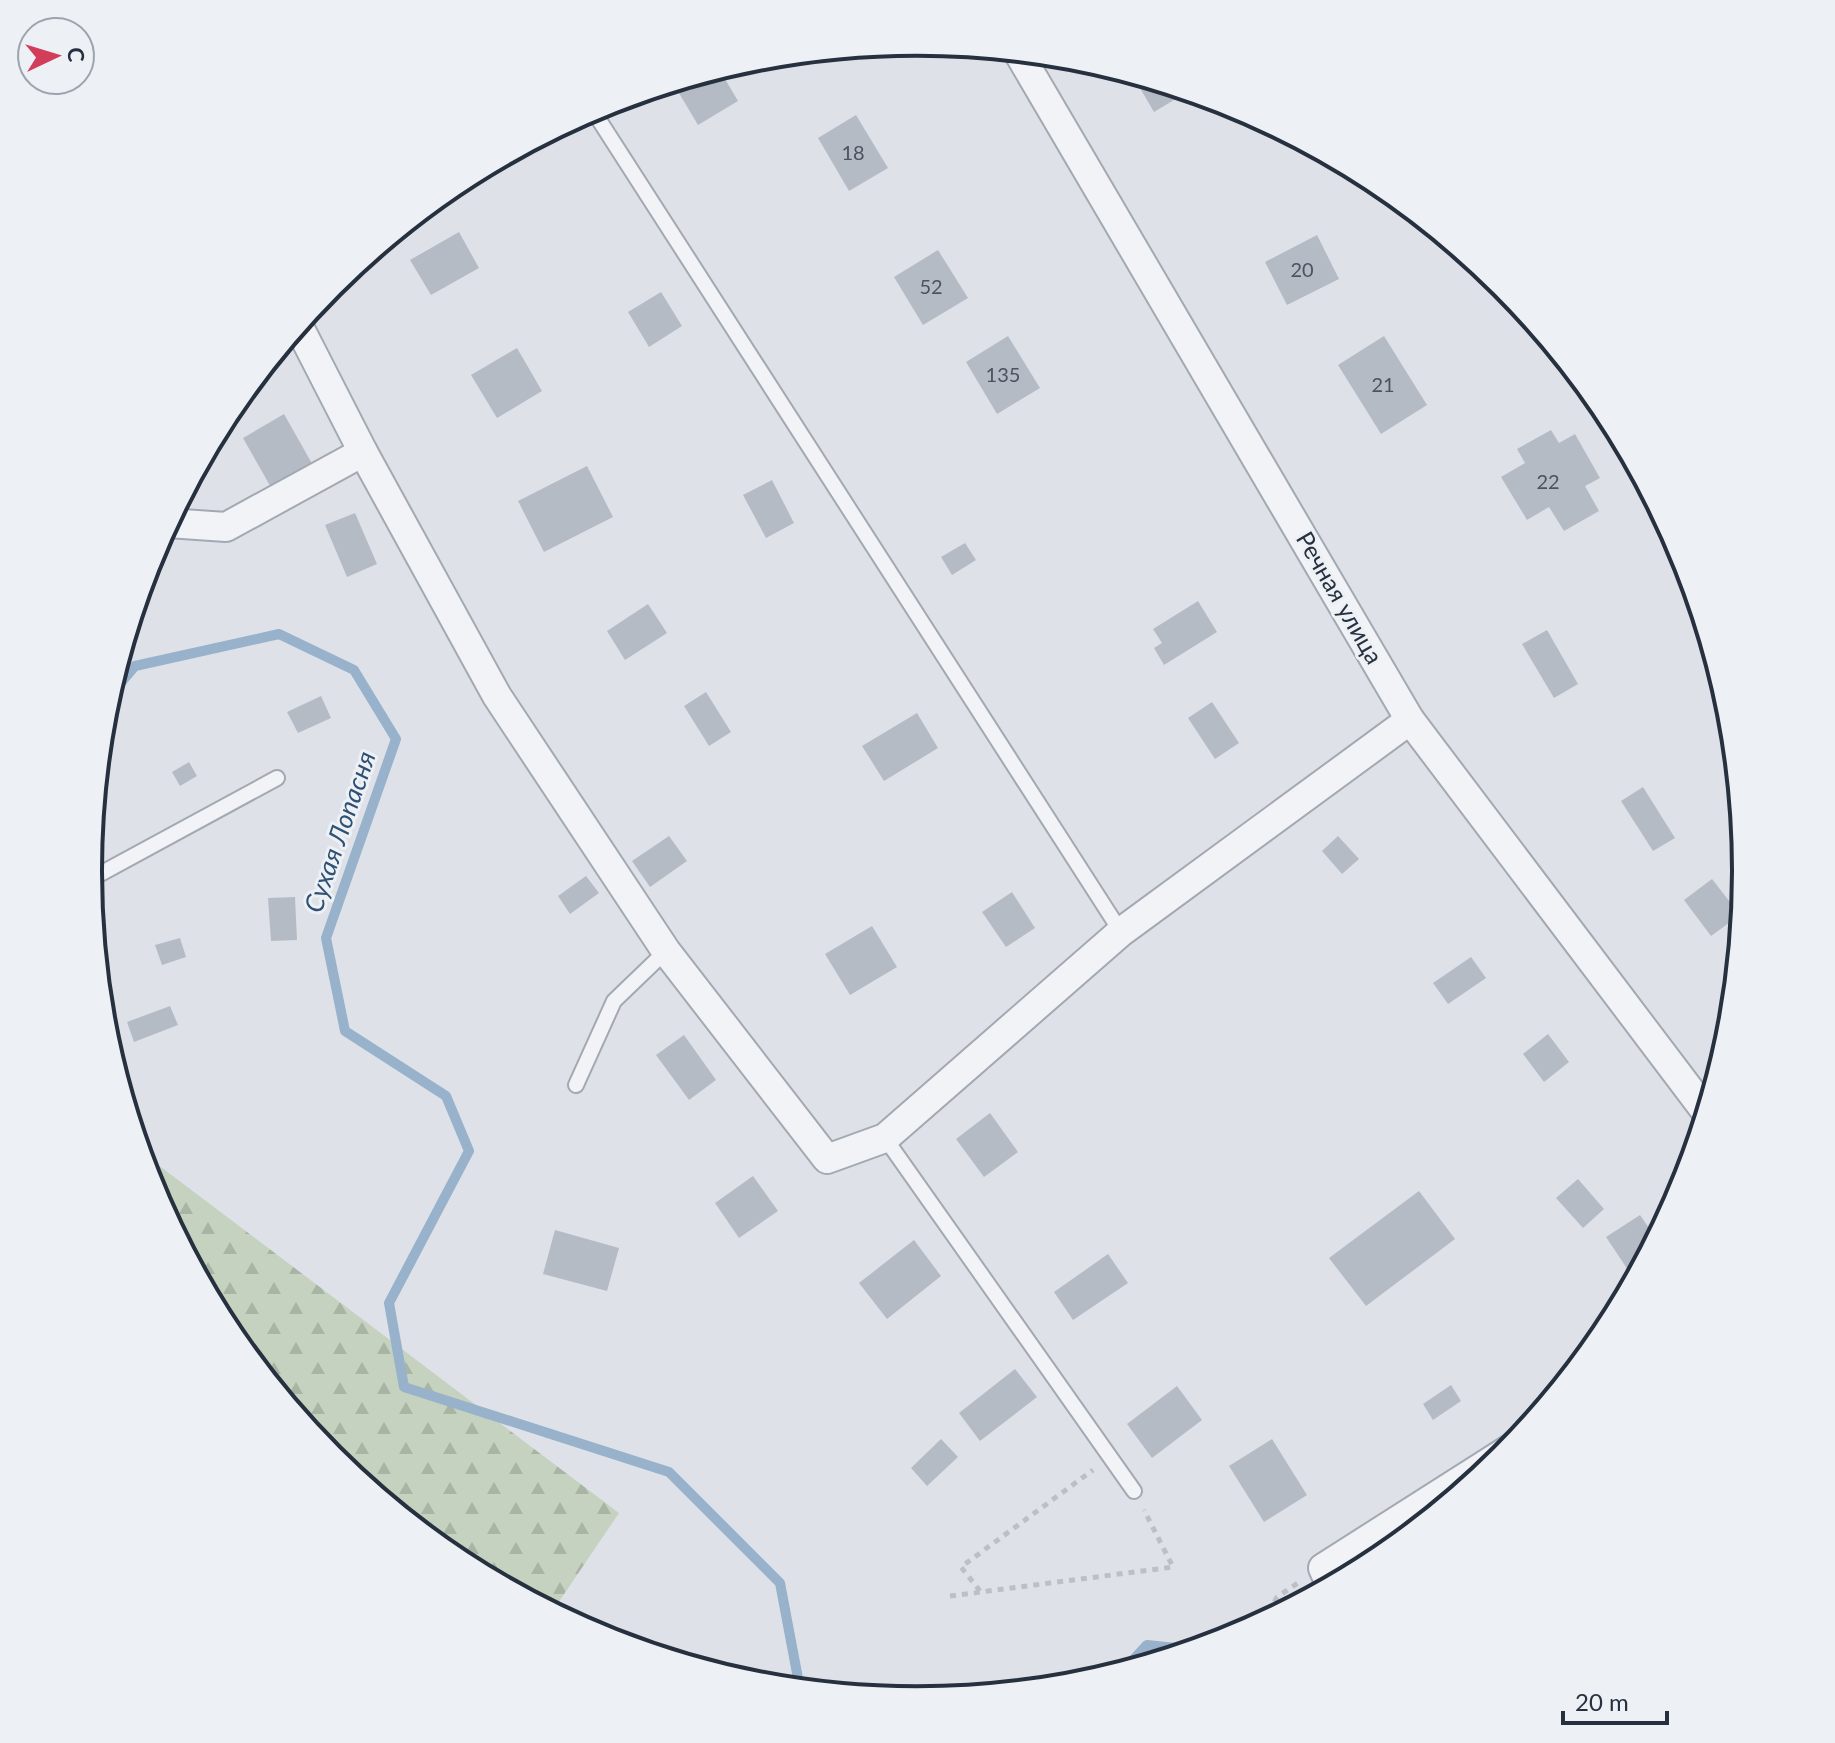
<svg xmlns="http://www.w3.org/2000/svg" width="1835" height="1743" font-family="Lato,sans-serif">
	<defs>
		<pattern id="forest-firs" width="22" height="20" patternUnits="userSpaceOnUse" patternTransform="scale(2)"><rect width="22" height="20" fill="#c4d2bf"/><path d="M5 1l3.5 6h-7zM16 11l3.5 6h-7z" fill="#a8b5a5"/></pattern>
	</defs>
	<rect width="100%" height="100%" fill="#dee2e8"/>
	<!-- forest -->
	<path fill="url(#forest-firs)" d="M 145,1155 L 619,1513 L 552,1612 L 456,1561 L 331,1458 L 228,1332 L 151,1189 L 141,1157 Z"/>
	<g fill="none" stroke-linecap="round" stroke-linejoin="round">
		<!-- stream -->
		<g stroke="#97b2ca" stroke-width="10">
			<path d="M 107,699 L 135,666 L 279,634 L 354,670 L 396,739 L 326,938 L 345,1031 L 446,1096 L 469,1151 L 389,1303 L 404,1387 L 669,1472 L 780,1583 L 800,1689"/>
			<path d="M 1122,1672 L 1147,1645 L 1196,1650"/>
		</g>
	</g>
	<!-- building -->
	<g fill="#b5bbc5">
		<path d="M 719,69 L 738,101 L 698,125 L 673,83 Z"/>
		<path d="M 1145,78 L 1175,87 L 1189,91 L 1154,112 L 1137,83 Z"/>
		<path d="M 856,115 L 888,168 L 849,191 L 818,138 Z"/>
		<path d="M 459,232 L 479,268 L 431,295 L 410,260 Z"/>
		<path d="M 1317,235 L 1339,279 L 1287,305 L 1265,262 Z"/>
		<path d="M 938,250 L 968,298 L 923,325 L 894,277 Z"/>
		<path d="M 661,292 L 682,326 L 649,347 L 628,312 Z"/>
		<path d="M 1008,336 L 1040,388 L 997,414 L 966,362 Z"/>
		<path d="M 1384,336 L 1427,405 L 1381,434 L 1338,365 Z"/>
		<path d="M 517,348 L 542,391 L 497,418 L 471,375 Z"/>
		<path d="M 284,414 L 314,467 L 273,491 L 243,438 Z"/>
		<path d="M 1551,430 L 1559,443 L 1575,434 L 1600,478 L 1585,486 L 1599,511 L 1564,531 L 1549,507 L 1527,520 L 1501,477 L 1525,463 L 1517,449 Z"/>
		<path d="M 587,466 L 613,517 L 544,552 L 518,501 Z"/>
		<path d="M 772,480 L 794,523 L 766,538 L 743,495 Z"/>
		<path d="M 355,513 L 377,564 L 347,577 L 325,525 Z"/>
		<path d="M 965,543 L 976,560 L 952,575 L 941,557 Z"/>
		<path d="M 1198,601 L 1217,632 L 1164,665 L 1154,648 L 1162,643 L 1153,629 Z"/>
		<path d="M 648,604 L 667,633 L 625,660 L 607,631 Z"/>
		<path d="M 1547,630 L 1578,684 L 1554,698 L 1522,644 Z"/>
		<path d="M 706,692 L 731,732 L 709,746 L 684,706 Z"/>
		<path d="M 321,696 L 331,718 L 298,733 L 287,712 Z"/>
		<path d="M 1212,702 L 1239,743 L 1215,759 L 1188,718 Z"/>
		<path d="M 917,713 L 938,748 L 884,781 L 862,746 Z"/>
		<path d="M 189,762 L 197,776 L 180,786 L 172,772 Z"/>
		<path d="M 1643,787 L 1675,838 L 1653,851 L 1621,801 Z"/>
		<path d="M 669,836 L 687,861 L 650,887 L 632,861 Z"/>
		<path d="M 1338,836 L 1359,859 L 1342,874 L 1322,851 Z"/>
		<path d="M 586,876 L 599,893 L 570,914 L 558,896 Z"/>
		<path d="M 1712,879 L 1740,915 L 1711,936 L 1684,900 Z"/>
		<path d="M 1012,892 L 1035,928 L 1006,947 L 982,912 Z"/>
		<path d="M 295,897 L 297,940 L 271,941 L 268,898 Z"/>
		<path d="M 872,926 L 897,967 L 850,995 L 825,954 Z"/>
		<path d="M 180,938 L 186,957 L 162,965 L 155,945 Z"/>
		<path d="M 1471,957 L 1486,978 L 1448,1004 L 1433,983 Z"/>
		<path d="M 170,1006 L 178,1025 L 134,1042 L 127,1022 Z"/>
		<path d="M 1548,1034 L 1569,1062 L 1544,1082 L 1523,1054 Z"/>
		<path d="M 684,1035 L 716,1080 L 689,1100 L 656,1055 Z"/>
		<path d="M 990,1113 L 1018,1152 L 984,1177 L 956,1139 Z"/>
		<path d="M 753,1176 L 778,1211 L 739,1238 L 715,1203 Z"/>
		<path d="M 1578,1179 L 1604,1209 L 1583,1228 L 1556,1198 Z"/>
		<path d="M 1419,1191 L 1455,1239 L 1366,1306 L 1329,1258 Z"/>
		<path d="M 1640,1215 L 1657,1240 L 1641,1270 L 1632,1276 L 1606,1237 Z"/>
		<path d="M 555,1230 L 619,1248 L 607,1291 L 543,1274 Z"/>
		<path d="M 914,1240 L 941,1276 L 887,1319 L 859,1283 Z"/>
		<path d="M 1108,1254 L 1128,1283 L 1073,1320 L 1054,1292 Z"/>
		<path d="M 1015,1369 L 1037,1397 L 980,1441 L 959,1413 Z"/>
		<path d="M 1451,1385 L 1461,1401 L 1433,1420 L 1423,1404 Z"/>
		<path d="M 1177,1386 L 1202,1420 L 1152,1458 L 1127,1424 Z"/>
		<path d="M 941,1439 L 958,1457 L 927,1486 L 911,1468 Z"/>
		<path d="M 1272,1439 L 1307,1495 L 1264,1522 L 1229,1466 Z"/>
	</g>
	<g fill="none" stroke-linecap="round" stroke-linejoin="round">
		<!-- lane casing -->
		<g stroke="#a3a9b2" stroke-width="18">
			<g id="lane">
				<path d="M 592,109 L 1121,932"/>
				<path d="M 89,880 L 277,778"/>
				<path d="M 576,1085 L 614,1001 L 666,951"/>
				<path d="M 885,1138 L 1134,1491"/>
			</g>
		</g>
		<!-- street casing -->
		<g stroke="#a3a9b2" stroke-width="32">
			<g id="street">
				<path d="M 1018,52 L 1410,720 L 1707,1113"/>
				<path d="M 298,325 L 363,452 L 497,696 L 666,951 L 827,1159 L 885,1138 L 1121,932 L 1410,720"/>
				<path d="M 168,523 L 226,527 L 363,452"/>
				<path d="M 1331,1586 L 1323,1568 L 1513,1447"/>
			</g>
		</g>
		<!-- path -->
		<g stroke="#bcc0c6" stroke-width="5" stroke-dasharray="6 6" stroke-linecap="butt">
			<path d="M 980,1591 L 961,1567 L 1093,1470"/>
			<path d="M 950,1596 L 1173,1567 L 1144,1510"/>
			<path d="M 1263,1623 L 1277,1597 L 1298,1583"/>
		</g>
		<!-- lane -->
		<use href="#lane" stroke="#f1f3f6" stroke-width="14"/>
		<!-- street -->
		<use href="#street" stroke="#f1f3f6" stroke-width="28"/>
	</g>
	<g text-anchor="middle" stroke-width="6" stroke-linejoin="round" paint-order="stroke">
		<!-- number labels -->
		<g font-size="20" fill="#4a5360">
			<text x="853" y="160">18</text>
			<text x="1302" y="277">20</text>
			<text x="931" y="294">52</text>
			<text x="1003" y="382">135</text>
			<text x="1383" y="392">21</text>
			<text x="1548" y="489">22</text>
		</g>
		<!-- street labels -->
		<g font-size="24" fill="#26303f" stroke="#edf1f6">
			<text transform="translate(1339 598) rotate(60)" y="8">Речная улица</text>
		</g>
		<!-- water labels -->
		<g font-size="26" font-style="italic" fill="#2f5174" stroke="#edf1f6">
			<text transform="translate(340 832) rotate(-71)" y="9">Сухая Лопасня</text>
		</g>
	</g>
	<!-- crop -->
	<path d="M0 0H1835V1743H0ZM102 871a815 815 0 1 1 1630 0a815 815 0 1 1-1630 0Z" fill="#edf1f6" fill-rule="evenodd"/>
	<path fill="none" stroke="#26303f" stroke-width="4" d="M102 871a815 815 0 1 1 1630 0a815 815 0 1 1-1630 0Z"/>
	<!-- north arrow -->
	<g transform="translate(56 56) rotate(86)"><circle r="38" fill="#edf1f6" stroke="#9da4ad" stroke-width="2"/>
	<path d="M0-6L14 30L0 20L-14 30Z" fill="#d23e5a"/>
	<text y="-12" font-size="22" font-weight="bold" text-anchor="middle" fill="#26303f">С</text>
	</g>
	<!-- scale -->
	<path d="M1563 1711v12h104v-12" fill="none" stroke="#26303f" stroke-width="4"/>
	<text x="1575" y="1711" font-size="24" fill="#26303f" stroke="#edf1f6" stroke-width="6" paint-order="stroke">20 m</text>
</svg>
